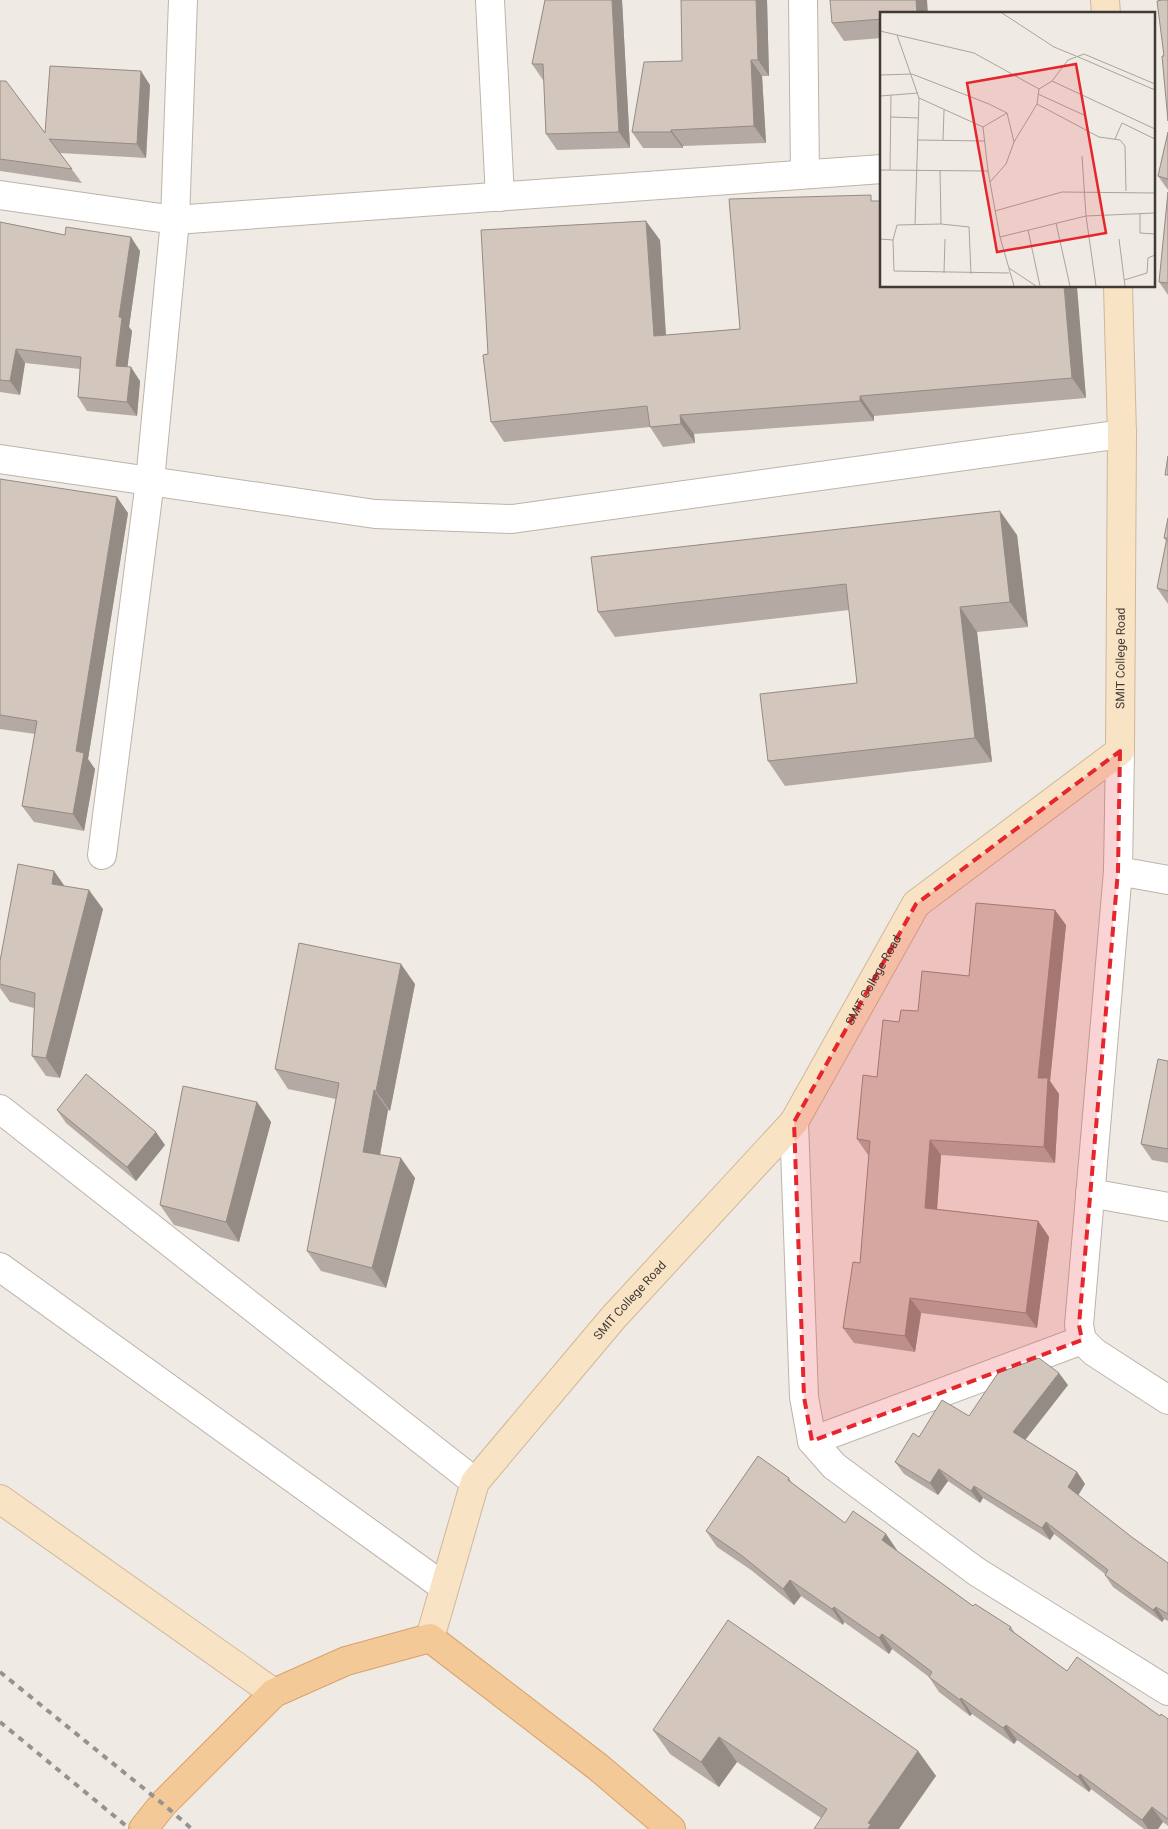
<svg xmlns="http://www.w3.org/2000/svg" width="1168" height="1829" font-family="Roboto,sans-serif">
	<rect width="100%" height="100%" fill="#f0eae4"/>
	<g fill="none" stroke-linecap="round" stroke-linejoin="round">
		<!-- street casing -->
		<g stroke="#bdb3aa" stroke-width="30">
			<g id="street">
				<path d="M 490,0 L 500,197"/>
				<path d="M 803,0 L 805,174"/>
				<path d="M 0,195 L 175,220 L 882,169"/>
				<path d="M 0,459 L 375,514 L 512,519 L 1122,434"/>
				<path d="M 1120,751 L 1118,871 L 1168,880"/>
				<path d="M 102,855 L 150,481 L 175,220 L 183,0"/>
				<path d="M 1118,871 L 1079,1325 L 1082,1340 L 1094,1352 L 1168,1400"/>
				<path d="M 0,1109 L 475,1482"/>
				<path d="M 794,1122 L 804,1397 L 812,1441 L 834,1466 L 977,1572 L 1168,1691"/>
				<path d="M 1090,1193 L 1168,1207"/>
				<path d="M 0,1267 L 444,1587"/>
				<path d="M 812,1441 L 1082,1340"/>
			</g>
		</g>
		<!-- secondary casing -->
		<g stroke="#cfb79a" stroke-width="30">
			<g id="secondary">
				<path d="M 1105,0 L 1106,14"/>
				<path d="M 0,1499 L 274,1693"/>
				<path id="s1" d="M 430,1638 L 475,1482 L 613,1318 L 794,1122 L 916,904 L 1120,751 L 1122,434 L 1118,286"/>
			</g>
		</g>
		<!-- primary casing -->
		<g stroke="#d7a26a" stroke-width="30">
			<path id="primary" d="M 143,1829 L 163,1804 L 274,1693 L 346,1661 L 430,1638 L 598,1767 L 671,1829"/>
		</g>
		<!-- street -->
		<use href="#street" stroke="#fff" stroke-width="28"/>
		<!-- secondary -->
		<use href="#secondary" stroke="#f9e3c5" stroke-width="28"/>
		<!-- primary -->
		<use href="#primary" stroke="#f4c998" stroke-width="28"/>
		<!-- rail -->
		<g stroke="#939393" stroke-width="4" stroke-dasharray="6 6" stroke-linecap="butt">
			<path d="M 0,1672 L 163,1804 L 192,1829"/>
			<path d="M 0,1722 L 130,1829"/>
		</g>
	</g>
	<!-- wall -->
	<g fill="#b5aaa3">
		<path d="M 545,0 L 622,0 L 630,148 L 557,150 L 546,134 L 544,80 L 543,80 L 532,64 Z"/>
		<path d="M 767,0 L 769,76 L 762,76 L 766,143 L 683,146 L 683,148 L 643,148 L 632,132 L 682,61 Z"/>
		<path d="M 882,14 L 882,38 L 844,41 L 832,23 Z"/>
		<path d="M 0,81 L 45,133 L 150,85 L 146,158 L 60,153 L 82,183 L 0,171 Z"/>
		<path d="M 1168,132 L 1168,190 L 1158,176 Z"/>
		<path d="M 1168,192 L 1168,295 L 1159,282 Z"/>
		<path d="M 875,201 L 1078,310 L 1086,398 L 874,416 L 874,421 L 694,434 L 695,443 L 663,447 L 650,427 L 504,442 L 491,422 L 488,354 L 660,240 L 666,335 L 740,329 Z"/>
		<path d="M 0,222 L 140,251 L 129,327 L 132,331 L 127,367 L 140,381 L 137,416 L 87,411 L 78,397 L 80,369 L 25,363 L 20,395 L 0,392 Z"/>
		<path d="M 0,479 L 128,513 L 88,759 L 95,769 L 84,831 L 34,822 L 22,806 L 35,734 L 0,729 Z"/>
		<path d="M 1168,518 L 1168,604 L 1157,588 L 1166,541 L 1164,538 Z"/>
		<path d="M 1017,535 L 1028,627 L 977,632 L 992,762 L 785,786 L 768,761 L 857,683 L 849,610 L 615,637 L 598,612 Z"/>
		<path d="M 54,871 L 64,886 L 103,909 L 60,1078 L 46,1076 L 32,1056 L 34,1008 L 10,1002 L 0,988 L 0,961 Z"/>
		<path d="M 1066,925 L 1050,1081 L 1059,1094 L 1055,1163 L 941,1155 L 937,1209 L 1038,1221 L 1049,1237 L 1037,1328 L 921,1313 L 915,1352 L 854,1343 L 843,1328 L 860,1263 L 869,1155 L 868,1155 L 857,1139 L 877,1077 L 899,1022 L 918,1011 L 969,976 Z"/>
		<path d="M 415,984 L 390,1111 L 388,1110 L 380,1155 L 415,1178 L 386,1288 L 321,1271 L 307,1251 L 336,1099 L 288,1089 L 275,1069 Z"/>
		<path d="M 1168,1061 L 1168,1163 L 1152,1160 L 1141,1144 Z"/>
		<path d="M 257,1102 L 271,1122 L 239,1242 L 174,1225 L 160,1205 Z"/>
		<path d="M 57,1110 L 165,1145 L 136,1181 L 66,1123 Z"/>
		<path d="M 1068,1385 L 1025,1440 L 1077,1472 L 1085,1484 L 1078,1495 L 1133,1538 L 1168,1563 L 1168,1621 L 1164,1619 L 1162,1622 L 1113,1587 L 1105,1575 L 1105,1574 L 1054,1534 L 1050,1540 L 983,1498 L 980,1503 L 948,1481 L 938,1495 L 904,1474 L 895,1462 L 919,1437 L 969,1416 Z"/>
		<path d="M 789,1478 L 792,1483 L 845,1523 L 886,1534 L 896,1550 L 973,1606 L 1011,1627 L 1015,1633 L 1067,1671 L 1160,1716 L 1168,1719 L 1168,1826 L 1163,1822 L 1158,1829 L 1144,1829 L 1091,1789 L 1089,1792 L 1017,1740 L 1014,1744 L 972,1714 L 970,1716 L 939,1692 L 929,1677 L 892,1649 L 889,1654 L 844,1622 L 843,1625 L 801,1596 L 794,1605 L 751,1570 L 717,1547 L 706,1531 Z"/>
		<path d="M 653,1730 L 918,1751 L 936,1776 L 821,1818 L 737,1762 L 719,1787 L 670,1754 Z"/>
	</g>
	<!-- shaded-wall -->
	<g fill="#948b84">
		<path d="M 612,0 L 622,0 L 630,148 L 619,132 Z"/>
		<path d="M 756,0 L 767,0 L 769,76 L 758,60 Z"/>
		<path d="M 916,0 L 927,0 L 928,14 L 917,14 Z"/>
		<path d="M 751,60 L 762,76 L 766,143 L 754,126 Z"/>
		<path d="M 141,71 L 150,85 L 146,158 L 137,144 Z"/>
		<path d="M 671,130 L 683,146 L 683,148 L 671,132 Z"/>
		<path d="M 646,221 L 660,240 L 667,355 L 654,336 Z"/>
		<path d="M 131,237 L 140,251 L 129,327 L 132,331 L 126,379 L 116,366 L 119,317 Z"/>
		<path d="M 1064,286 L 1077,286 L 1086,398 L 1072,378 Z"/>
		<path d="M 16,349 L 25,363 L 20,395 L 10,381 Z"/>
		<path d="M 131,367 L 140,381 L 137,416 L 127,402 Z"/>
		<path d="M 860,396 L 874,416 L 874,421 L 860,401 Z"/>
		<path d="M 680,415 L 694,434 L 695,443 L 681,424 Z"/>
		<path d="M 117,497 L 128,513 L 88,759 L 95,769 L 84,831 L 73,814 L 76,751 Z"/>
		<path d="M 1000,511 L 1017,535 L 1028,627 L 1010,602 Z"/>
		<path d="M 960,607 L 977,632 L 992,762 L 975,738 Z"/>
		<path d="M 54,871 L 68,891 L 52,884 Z"/>
		<path d="M 89,890 L 103,909 L 60,1078 L 46,1058 Z"/>
		<path d="M 1055,910 L 1066,925 L 1050,1081 L 1059,1094 L 1055,1163 L 1044,1147 L 1038,1078 Z"/>
		<path d="M 401,964 L 415,984 L 390,1111 L 376,1091 Z"/>
		<path d="M 374,1090 L 388,1110 L 377,1171 L 363,1152 Z"/>
		<path d="M 257,1102 L 271,1122 L 239,1242 L 226,1222 Z"/>
		<path d="M 156,1132 L 165,1145 L 136,1181 L 127,1167 Z"/>
		<path d="M 930,1140 L 941,1155 L 936,1223 L 925,1208 Z"/>
		<path d="M 401,1158 L 415,1178 L 386,1288 L 372,1268 Z"/>
		<path d="M 1038,1221 L 1049,1237 L 1037,1328 L 1026,1313 Z"/>
		<path d="M 910,1298 L 921,1313 L 915,1352 L 905,1336 Z"/>
		<path d="M 1059,1373 L 1068,1385 L 1022,1444 L 1013,1432 Z"/>
		<path d="M 939,1469 L 948,1481 L 938,1495 L 930,1483 Z"/>
		<path d="M 1077,1472 L 1085,1484 L 1076,1499 L 1068,1487 Z"/>
		<path d="M 974,1486 L 983,1498 L 980,1503 L 971,1491 Z"/>
		<path d="M 1046,1522 L 1054,1534 L 1050,1540 L 1042,1528 Z"/>
		<path d="M 886,1534 L 897,1550 L 893,1555 L 882,1540 Z"/>
		<path d="M 790,1580 L 801,1596 L 794,1605 L 783,1589 Z"/>
		<path d="M 834,1607 L 844,1622 L 843,1625 L 832,1609 Z"/>
		<path d="M 1156,1607 L 1164,1619 L 1162,1622 L 1153,1610 Z"/>
		<path d="M 882,1634 L 892,1649 L 889,1654 L 879,1638 Z"/>
		<path d="M 961,1698 L 972,1714 L 970,1716 L 960,1700 Z"/>
		<path d="M 1006,1725 L 1017,1740 L 1014,1744 L 1003,1728 Z"/>
		<path d="M 719,1737 L 737,1762 L 719,1787 L 701,1762 Z"/>
		<path d="M 918,1751 L 936,1776 L 899,1829 L 868,1829 L 868,1823 Z"/>
		<path d="M 1080,1774 L 1091,1789 L 1089,1792 L 1078,1777 Z"/>
		<path d="M 1152,1807 L 1163,1822 L 1158,1829 L 1148,1829 L 1142,1820 Z"/>
	</g>
	<!-- building -->
	<g fill="#d3c6bd" stroke="#948b84">
		<path d="M 545,0 L 612,0 L 619,132 L 546,134 L 543,64 L 532,64 Z"/>
		<path d="M 681,0 L 756,0 L 758,60 L 751,60 L 754,126 L 671,130 L 671,132 L 632,132 L 644,62 L 682,61 Z"/>
		<path d="M 830,0 L 916,0 L 917,14 L 882,14 L 882,19 L 832,23 Z"/>
		<path d="M 1162,0 L 1168,0 L 1168,121 L 1162,56 L 1164,56 L 1157,1 Z"/>
		<path d="M 50,66 L 141,71 L 137,144 L 49,139 L 72,169 L 0,159 L 0,81 L 6,81 L 45,133 Z"/>
		<path d="M 1168,132 L 1168,179 L 1158,176 Z"/>
		<path d="M 1168,192 L 1168,283 L 1159,282 Z"/>
		<path d="M 871,195 L 871,201 L 882,201 L 882,286 L 1064,286 L 1072,378 L 860,396 L 860,401 L 680,415 L 681,424 L 650,427 L 647,406 L 491,422 L 483,355 L 488,354 L 481,230 L 646,221 L 654,336 L 740,329 L 729,199 Z"/>
		<path d="M 0,222 L 65,235 L 66,227 L 131,237 L 119,317 L 122,318 L 116,366 L 131,367 L 127,402 L 78,397 L 81,357 L 16,349 L 10,381 L 0,380 Z"/>
		<path d="M 1168,456 L 1168,475 L 1165,475 Z"/>
		<path d="M 0,479 L 117,497 L 76,751 L 84,753 L 73,814 L 22,806 L 37,721 L 0,715 Z"/>
		<path d="M 1000,511 L 1010,602 L 960,607 L 975,738 L 768,761 L 760,694 L 857,683 L 846,584 L 598,612 L 591,557 Z"/>
		<path d="M 1168,518 L 1168,591 L 1157,588 L 1167,538 L 1164,538 Z"/>
		<path d="M 18,864 L 54,871 L 52,884 L 89,890 L 46,1058 L 32,1056 L 35,993 L 0,984 L 0,961 Z"/>
		<path d="M 976,903 L 1055,910 L 1038,1078 L 1048,1078 L 1044,1147 L 930,1140 L 925,1208 L 1038,1221 L 1026,1313 L 910,1298 L 905,1336 L 843,1328 L 853,1262 L 860,1263 L 870,1141 L 857,1139 L 863,1075 L 877,1077 L 883,1020 L 899,1022 L 901,1010 L 918,1011 L 922,971 L 969,976 Z"/>
		<path d="M 299,943 L 401,964 L 376,1091 L 374,1090 L 363,1152 L 401,1158 L 372,1268 L 307,1251 L 339,1083 L 275,1069 Z"/>
		<path d="M 1158,1059 L 1168,1061 L 1168,1149 L 1141,1144 Z"/>
		<path d="M 86,1074 L 156,1132 L 127,1167 L 57,1110 Z"/>
		<path d="M 183,1086 L 257,1102 L 226,1222 L 160,1205 Z"/>
		<path d="M 1039,1358 L 1059,1373 L 1013,1432 L 1077,1472 L 1068,1487 L 1133,1538 L 1168,1563 L 1168,1614 L 1156,1607 L 1153,1610 L 1105,1575 L 1108,1570 L 1046,1522 L 1042,1528 L 974,1486 L 971,1491 L 939,1469 L 930,1483 L 895,1462 L 913,1433 L 919,1437 L 942,1400 L 969,1416 L 998,1373 Z"/>
		<path d="M 758,1456 L 789,1478 L 788,1480 L 845,1523 L 853,1511 L 886,1534 L 882,1540 L 973,1606 L 975,1604 L 1011,1627 L 1009,1629 L 1067,1671 L 1077,1657 L 1160,1716 L 1161,1714 L 1168,1719 L 1168,1819 L 1152,1807 L 1142,1820 L 1080,1774 L 1078,1777 L 1006,1725 L 1003,1728 L 961,1698 L 960,1700 L 929,1677 L 932,1672 L 882,1634 L 879,1638 L 834,1607 L 832,1609 L 790,1580 L 783,1589 L 741,1555 L 706,1531 Z"/>
		<path d="M 728,1620 L 918,1751 L 868,1823 L 871,1824 L 868,1829 L 814,1829 L 827,1809 L 719,1737 L 701,1762 L 653,1730 Z"/>
	</g>
	<!-- marked area -->
	<path fill="#e5262c" fill-opacity="0.2" stroke="#e5262c" stroke-width="4" stroke-dasharray="10 6" stroke-linejoin="round" d="M 1120,751 L 1118,871 L 1079,1325 L 1082,1340 L 812,1441 L 804,1397 L 794,1122 L 916,904 Z"/>
	<g text-anchor="middle" stroke-width="4.5" stroke-linejoin="round" paint-order="stroke">
		<!-- street labels -->
		<g font-size="12" fill="#413a34" stroke="#fff">
			<text dy="4" stroke="none"><textPath href="#s1" startOffset="1241">SMIT College Road</textPath></text>
			<text dy="4" stroke="none"><textPath href="#s1" startOffset="806">SMIT College Road</textPath></text>
			<text dy="4" stroke="none"><textPath href="#s1" startOffset="401">SMIT College Road</textPath></text>
		</g>
	</g>
	<!-- overview -->
	<g transform="translate(880 12)">
		<rect width="275" height="275" fill="#f0eae4"/>
		<path fill="none" stroke="#aaa49e" stroke-width="1" d="M 122,1 L 174,35 L 196,44M 0,19 L 94,41 L 159,77 L 172,69 L 188,48 L 204,42 L 275,72M 17,23 L 39,86 L 35,213M 196,44 L 275,78M 0,63 L 32,62 L 109,92 L 127,101 L 134,130M 172,69 L 275,117M 158,82 L 206,104M 0,84 L 38,81M 39,86 L 103,115 L 108,159M 157,92 L 219,125 L 240,128 L 245,134 L 246,179M 11,105 L 38,106M 103,115 L 127,101M 235,127 L 242,111 L 275,127M 37,128 L 105,129M 63,128 L 64,98M 202,144 L 206,204 L 216,274M 0,158 L 108,159 L 110,170M 10,158 L 11,83M 115,199 L 182,180 L 275,181M 260,202 L 260,221 L 275,222M 176,211 L 190,274M 61,212 L 89,215 L 91,262M 148,218 L 160,274M 120,225 L 206,204 L 275,201M 0,227 L 13,228 L 14,259 L 129,261M 239,227 L 245,274M 13,228 L 17,213 L 61,212 L 60,158M 129,256 L 156,274M 64,261 L 65,227M 244,268 L 267,261 L 268,246 L 275,243M 134,274 L 120,225 L 110,170 L 126,152 L 134,130 L 157,92 L 159,77"/>
		<path fill="#e5262c" fill-opacity="0.15" stroke="#e5262c" stroke-width="2.5" d="M 196,52 L 226,221 L 117,240 L 87,71 Z"/>
		<rect width="275" height="275" fill="none" stroke="#413a34" stroke-width="2.5"/>
	</g>
</svg>
